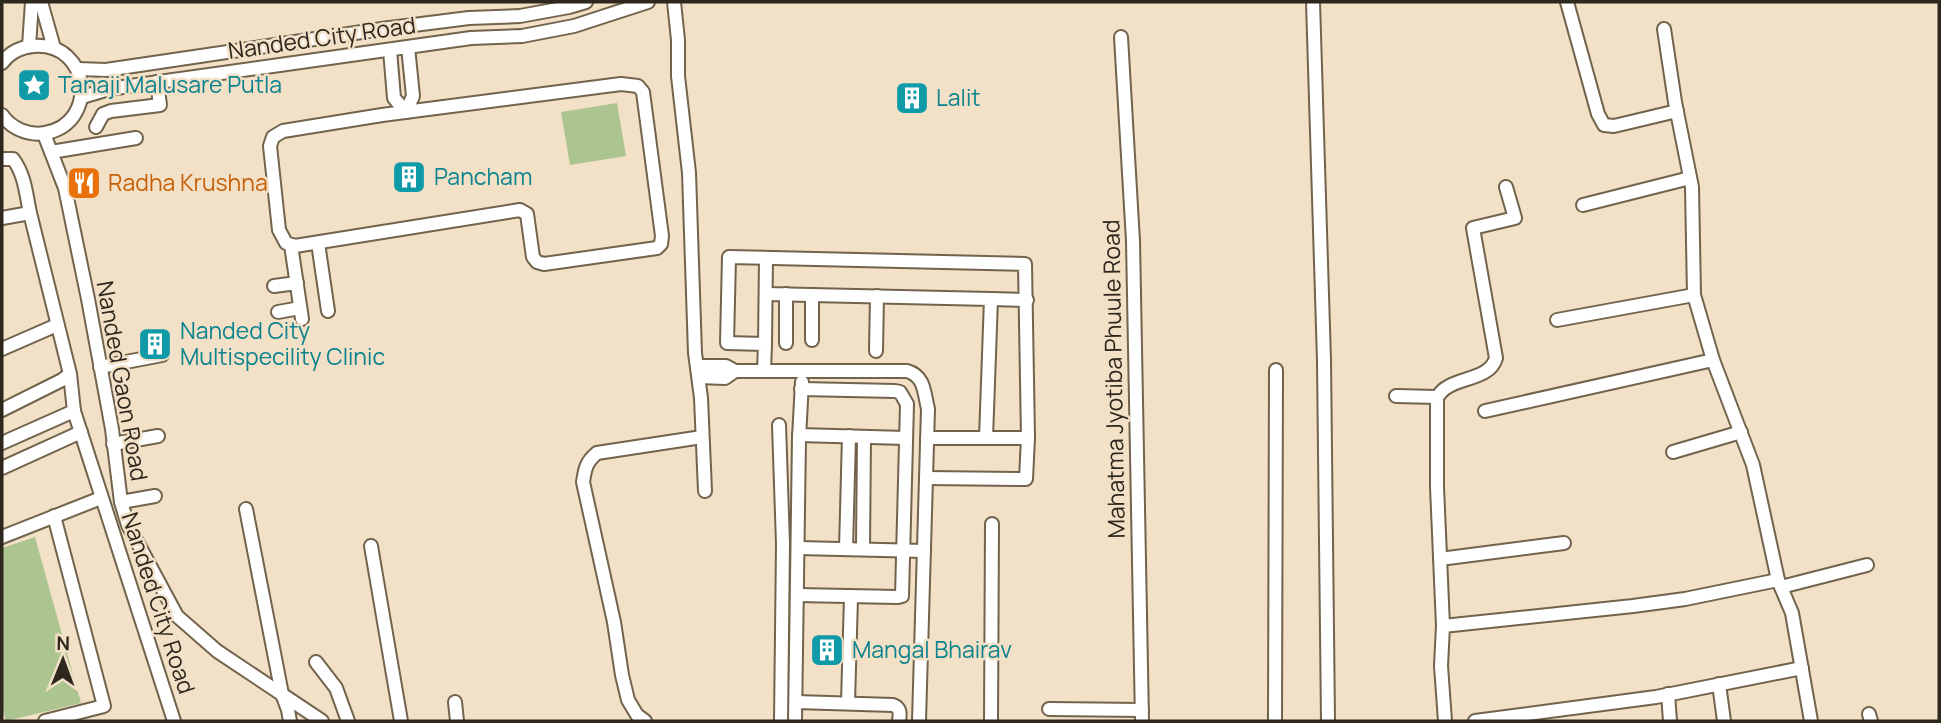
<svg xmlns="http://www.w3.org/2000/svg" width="1941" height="723" font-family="Manrope,sans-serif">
	<rect width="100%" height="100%" fill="#f2e0c7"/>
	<!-- green -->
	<g fill="#acc48f">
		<path d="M 617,103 L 626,156 L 570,165 L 561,112 Z"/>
		<path d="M 35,537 L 81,703 L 6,721 L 2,706 L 2,548 Z"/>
	</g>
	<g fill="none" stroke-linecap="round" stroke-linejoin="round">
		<!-- minor casing -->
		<g stroke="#72634c" stroke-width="16">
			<g id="minor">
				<path d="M 41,2 L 54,48"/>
				<path d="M 674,2 L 678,40 L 678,76 L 689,173 L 695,353 L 701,398 L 705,491"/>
				<path d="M 1313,2 L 1324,360 L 1328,721"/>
				<path d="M 1567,2 L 1598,114 L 1604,125 L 1614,126 L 1677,111"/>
				<path d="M 1664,29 L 1675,102 L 1692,187 L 1694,295 L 1713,360 L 1753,465 L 1778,580 L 1792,613 L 1811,721"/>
				<path d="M 1121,37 L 1133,241 L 1142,721"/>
				<path d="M 29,46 L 32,2"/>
				<path d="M 390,50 L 394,98 L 406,112 L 413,96 L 408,47"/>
				<path d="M 2,63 C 10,52 20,47 34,46 C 91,42 99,124 45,133 C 28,136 11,128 2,115"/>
				<path d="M 78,69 L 106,70 L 382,29 L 469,18 L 520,16 L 569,7 L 586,2"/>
				<path d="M 621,84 L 638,86 L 643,92 L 662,236 L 661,244 L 657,248 L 544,264 L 537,262 L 533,257 L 527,214 L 520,210 L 295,246 L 286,243 L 279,230 L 270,146 L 273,137 L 283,131 L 382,115 Z"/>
				<path d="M 82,97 L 109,89 L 471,38 L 522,36 L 574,26 L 648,2"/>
				<path d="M 96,127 L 103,114 L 111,111 L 160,105 L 157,82"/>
				<path d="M 44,134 L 65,188 L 88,299 L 112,429 L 121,502 L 128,525 L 177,616 L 217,651 L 322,721"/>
				<path d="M 51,152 L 136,138"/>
				<path d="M 2,159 L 13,159 C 25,175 26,194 30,213 L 2,218"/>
				<path d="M 1583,205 L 1690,178"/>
				<path d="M 318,243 L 328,311"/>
				<path d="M 291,245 L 302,319"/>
				<path d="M 274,286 L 297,283"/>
				<path d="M 766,294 L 991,299 L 986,438 L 927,438"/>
				<path d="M 812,295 L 812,340"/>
				<path d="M 991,299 L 1027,300"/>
				<path d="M 278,312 L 300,308"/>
				<path d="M 1557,320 L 1694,295"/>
				<path d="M 786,343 L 786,294"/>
				<path d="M 765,344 L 766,258"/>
				<path d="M 2,349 L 57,325"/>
				<path d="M 876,351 L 877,296"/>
				<path d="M 698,366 L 726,366 L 735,371 L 725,378 L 699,377"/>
				<path d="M 100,367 L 162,355"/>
				<path d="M 735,371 L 907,371 C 925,376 924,393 928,409 L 919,721"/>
				<path d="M 764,371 L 765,344 L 727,343 L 729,257 L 1025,264 L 1028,438 L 1026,479 L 926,478"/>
				<path d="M 70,374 L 74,411 L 174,721"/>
				<path d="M 1396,396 L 1437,397 L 1437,487 L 1443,626"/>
				<path d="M 1437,397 C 1440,394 1442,390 1446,388 C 1461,377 1490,379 1496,358 L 1473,228 L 1515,218 L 1506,187"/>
				<path d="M 2,410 L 62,380 L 70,374 L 30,213"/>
				<path d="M 1485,411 L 1713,360"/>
				<path d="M 779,425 L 783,544 L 781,721"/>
				<path d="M 799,435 L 906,438"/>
				<path d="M 986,438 L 1028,438"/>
				<path d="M 2,443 L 74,411"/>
				<path d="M 113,444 L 158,436"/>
				<path d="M 1673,452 L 1741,432"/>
				<path d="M 2,468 L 81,432"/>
				<path d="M 121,502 L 155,496"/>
				<path d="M 246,509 L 282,694 L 288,710 L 290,721"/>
				<path d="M 2,537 L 101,498"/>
				<path d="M 371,546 L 401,721"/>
				<path d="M 798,548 L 924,551"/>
				<path d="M 846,549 L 849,436"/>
				<path d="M 863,549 L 864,437"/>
				<path d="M 1440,559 L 1564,543"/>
				<path d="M 1781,587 L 1867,565"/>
				<path d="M 797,595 L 898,597 L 902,596 L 907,404 L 900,392 L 895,391 L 801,389"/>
				<path d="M 316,662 L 336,688 L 348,721"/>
				<path d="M 1719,684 L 1724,721"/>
				<path d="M 1668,694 L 1670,721"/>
				<path d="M 455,702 L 457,721"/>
				<path d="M 796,702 L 893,705 C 901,708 900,714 899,721"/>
				<path d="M 848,703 L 851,597"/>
				<path d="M 1049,709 L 1142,710"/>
				<path d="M 1869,714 L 1871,721"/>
				<path d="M 45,721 L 104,706 L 54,516"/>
				<path d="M 645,721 L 637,715 L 628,700 L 622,675 L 614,622 L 583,482 C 585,469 586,462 597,453 L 702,437"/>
				<path d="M 795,721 L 799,438 L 802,382"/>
				<path d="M 991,721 L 992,524"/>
				<path d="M 1275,721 L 1276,370"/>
				<path d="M 1445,721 L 1441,666 L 1443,626 L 1633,606 L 1685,599 L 1778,580"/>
				<path d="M 1475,721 L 1656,697 L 1802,668"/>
			</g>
		</g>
		<!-- minor -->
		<use href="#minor" stroke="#fff" stroke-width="12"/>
	</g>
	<!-- icons -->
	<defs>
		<g id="sight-square" transform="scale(1.75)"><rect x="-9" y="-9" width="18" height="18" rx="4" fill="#0f9aa8" stroke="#f2e0c7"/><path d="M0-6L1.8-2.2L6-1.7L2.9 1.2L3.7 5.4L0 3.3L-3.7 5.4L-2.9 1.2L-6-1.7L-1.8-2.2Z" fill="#fff"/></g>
		<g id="building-square" transform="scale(1.75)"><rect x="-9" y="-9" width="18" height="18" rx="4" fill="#0f9aa8" stroke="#f2e0c7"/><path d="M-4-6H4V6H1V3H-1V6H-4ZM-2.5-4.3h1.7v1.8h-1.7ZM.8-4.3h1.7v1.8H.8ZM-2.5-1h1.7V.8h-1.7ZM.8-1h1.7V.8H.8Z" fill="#fff"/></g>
		<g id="restaurant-square" transform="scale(1.75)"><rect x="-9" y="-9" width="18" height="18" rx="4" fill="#e8710a" stroke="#f2e0c7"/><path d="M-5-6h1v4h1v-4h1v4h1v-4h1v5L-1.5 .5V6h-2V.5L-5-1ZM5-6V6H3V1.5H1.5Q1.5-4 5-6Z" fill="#fff"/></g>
	</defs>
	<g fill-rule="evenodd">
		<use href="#sight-square" x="34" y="85"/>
		<use href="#building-square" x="912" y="98"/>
		<use href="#building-square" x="409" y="177"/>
		<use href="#restaurant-square" x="84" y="183"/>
		<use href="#building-square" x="155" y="344"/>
		<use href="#building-square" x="827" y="650"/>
	</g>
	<g text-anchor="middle" stroke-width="5" stroke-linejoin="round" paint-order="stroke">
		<!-- street labels -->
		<g font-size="23" fill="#2d271d" stroke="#f2e0c7">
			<text transform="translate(322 38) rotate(-8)" y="8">Nanded City Road</text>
			<text transform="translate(1114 379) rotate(-91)" y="8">Mahatma Jyotiba Phuule Road</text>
			<text transform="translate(122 381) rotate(80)" y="8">Nanded Gaon Road</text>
			<text transform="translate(158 603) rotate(72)" y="8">Nanded City Road</text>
		</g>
		<!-- culture labels -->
		<g font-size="23" fill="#0d838f" stroke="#f2e0c7" text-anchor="start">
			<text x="58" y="93">Tanaji Malusare Putla</text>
			<text x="936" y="106">Lalit</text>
			<text x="434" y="185">Pancham</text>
			<text x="180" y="339">Nanded City<tspan x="180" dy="26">Multispecility Clinic</tspan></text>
			<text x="852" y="658">Mangal Bhairav</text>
		</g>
		<!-- food labels -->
		<g font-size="23" fill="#c56008" stroke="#f2e0c7" text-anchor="start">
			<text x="108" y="191">Radha Krushna</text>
		</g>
	</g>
	<!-- border -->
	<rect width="1941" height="723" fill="none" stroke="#2d271d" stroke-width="7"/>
	<!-- north arrow -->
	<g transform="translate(63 660) rotate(1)" stroke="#f2e0c7" stroke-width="5" paint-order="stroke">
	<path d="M0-5L12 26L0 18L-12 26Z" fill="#2d271d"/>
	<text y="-10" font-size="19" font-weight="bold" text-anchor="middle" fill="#2d271d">N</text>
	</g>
</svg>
